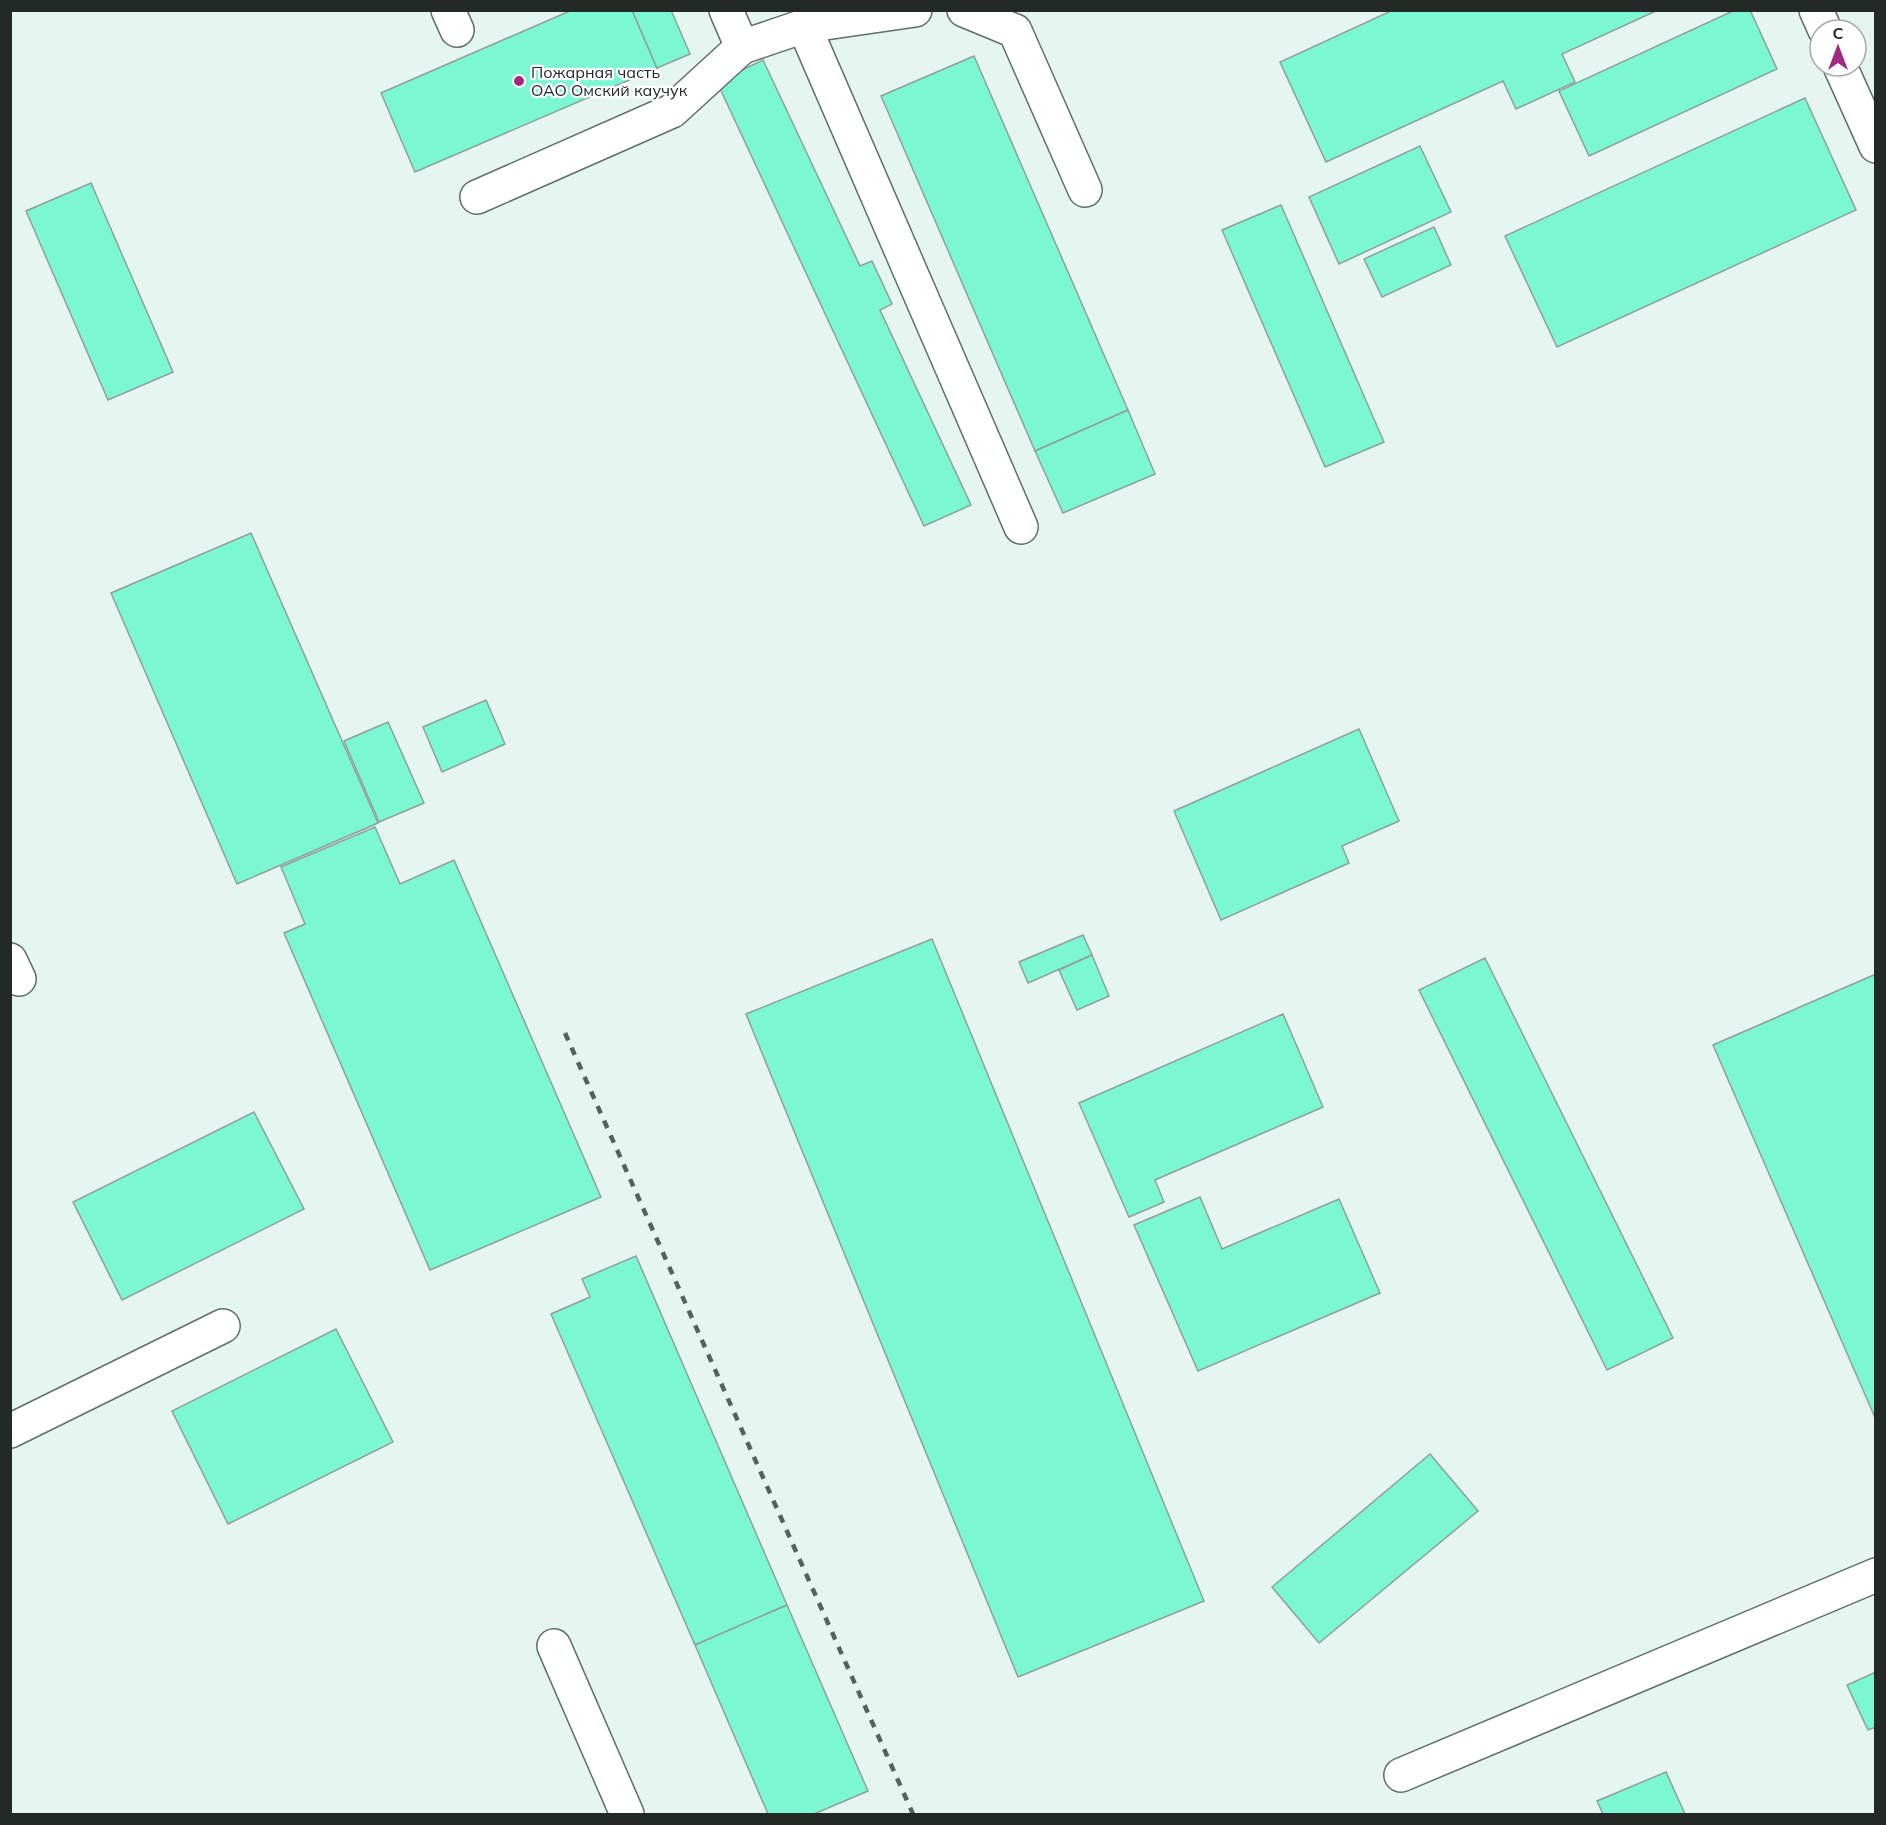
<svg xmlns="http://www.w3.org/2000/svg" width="1886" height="1825" font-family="Mulish,sans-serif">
	<rect width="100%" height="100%" fill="#e4f6ef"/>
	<!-- building -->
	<g fill="#7bf7d2" stroke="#8fa09a" stroke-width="1.5">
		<path d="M 572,10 L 632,10 L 657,68 L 415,172 L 381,93 Z"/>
		<path d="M 632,10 L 671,10 L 690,54 L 657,68 Z"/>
		<path d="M 1393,10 L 1658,10 L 1562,54 L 1575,82 L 1516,109 L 1503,81 L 1326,162 L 1280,62 Z"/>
		<path d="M 1735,10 L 1750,10 L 1777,69 L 1589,156 L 1559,91 Z"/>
		<path d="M 974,56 L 1128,410 L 1035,451 L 881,96 Z"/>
		<path d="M 763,60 L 860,266 L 872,261 L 892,304 L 880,310 L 971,505 L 924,526 L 717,82 Z"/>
		<path d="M 1805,98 L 1856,210 L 1557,347 L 1505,236 Z"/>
		<path d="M 1420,146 L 1451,212 L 1339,264 L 1309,197 Z"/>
		<path d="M 91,183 L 173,372 L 108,400 L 26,211 Z"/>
		<path d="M 1281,205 L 1384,442 L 1325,467 L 1222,230 Z"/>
		<path d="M 1434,227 L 1451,265 L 1382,297 L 1364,259 Z"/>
		<path d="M 1128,410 L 1155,474 L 1063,513 L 1035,451 Z"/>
		<path d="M 251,533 L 378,823 L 237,884 L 111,593 Z"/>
		<path d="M 486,700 L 505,744 L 442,772 L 423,727 Z"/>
		<path d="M 388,722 L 424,803 L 379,822 L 344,741 Z"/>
		<path d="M 1359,729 L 1399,821 L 1342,846 L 1349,863 L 1221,920 L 1174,811 Z"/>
		<path d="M 375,827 L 400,884 L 454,860 L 601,1197 L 430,1270 L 284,933 L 305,924 L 281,867 Z"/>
		<path d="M 1083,935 L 1092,955 L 1028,983 L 1019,962 Z"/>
		<path d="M 932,939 L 1204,1601 L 1018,1677 L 746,1014 Z"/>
		<path d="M 1092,955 L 1109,996 L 1077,1010 L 1059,970 Z"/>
		<path d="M 1485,958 L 1673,1338 L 1607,1370 L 1419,990 Z"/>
		<path d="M 1876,974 L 1876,1420 L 1713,1045 Z"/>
		<path d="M 1283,1014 L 1323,1107 L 1155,1180 L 1164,1202 L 1129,1217 L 1079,1103 Z"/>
		<path d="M 254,1112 L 304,1209 L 122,1300 L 73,1202 Z"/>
		<path d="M 1200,1197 L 1222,1249 L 1339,1199 L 1380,1293 L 1198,1371 L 1134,1225 Z"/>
		<path d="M 636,1256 L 787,1605 L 695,1645 L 551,1314 L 590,1297 L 582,1279 Z"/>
		<path d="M 336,1329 L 393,1442 L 228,1524 L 172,1411 Z"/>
		<path d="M 1430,1454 L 1478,1511 L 1319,1643 L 1272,1587 Z"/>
		<path d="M 787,1605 L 868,1791 L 814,1814 L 768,1814 L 695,1645 Z"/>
		<path d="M 1876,1672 L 1876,1727 L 1868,1730 L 1847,1685 Z"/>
		<path d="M 1666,1772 L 1685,1814 L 1603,1814 L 1597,1801 Z"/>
	</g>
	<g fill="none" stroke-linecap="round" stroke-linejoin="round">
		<!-- minor casing -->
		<g stroke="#5f6f69" stroke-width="36">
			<g id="minor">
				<path d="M 448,10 L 457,30"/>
				<path d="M 726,10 L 742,47 L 804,26 L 915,10"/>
				<path d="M 964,10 L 1015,31 L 1085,190"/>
				<path d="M 1816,10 L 1825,30"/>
				<path d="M 804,26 L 1021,527"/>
				<path d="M 1840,66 L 1876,146"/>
				<path d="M 477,197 L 672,111 L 742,47"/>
				<path d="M 10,960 L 19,979"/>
				<path d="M 10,1431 L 223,1326"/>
				<path d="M 554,1646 L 627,1814"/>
				<path d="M 1401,1775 L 1876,1575"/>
			</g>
		</g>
		<!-- minor -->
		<use href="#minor" stroke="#fff" stroke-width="33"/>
		<!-- rail -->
		<path stroke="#57615c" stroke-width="4.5" stroke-dasharray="8 8" stroke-linecap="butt" d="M 565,1033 L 913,1814"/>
	</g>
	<!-- markers -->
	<circle fill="#a12981" stroke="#fff" stroke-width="2" cx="519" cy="81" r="6"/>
	<g text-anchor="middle" stroke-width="4.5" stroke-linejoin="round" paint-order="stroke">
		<!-- poi labels -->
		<g font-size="16" fill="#222926" stroke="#fff" text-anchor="start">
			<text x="531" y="78">Пожарная часть<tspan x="531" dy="18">ОАО Омский каучук</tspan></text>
		</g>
	</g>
	<!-- border -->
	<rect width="1886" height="1825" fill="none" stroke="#222926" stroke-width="24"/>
	<!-- north arrow -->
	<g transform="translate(1838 48)"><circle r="28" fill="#ffffff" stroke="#a7a9a8" stroke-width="1.5"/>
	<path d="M0-4.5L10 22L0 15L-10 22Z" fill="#a12981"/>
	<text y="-9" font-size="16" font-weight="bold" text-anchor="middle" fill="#222926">С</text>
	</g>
</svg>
